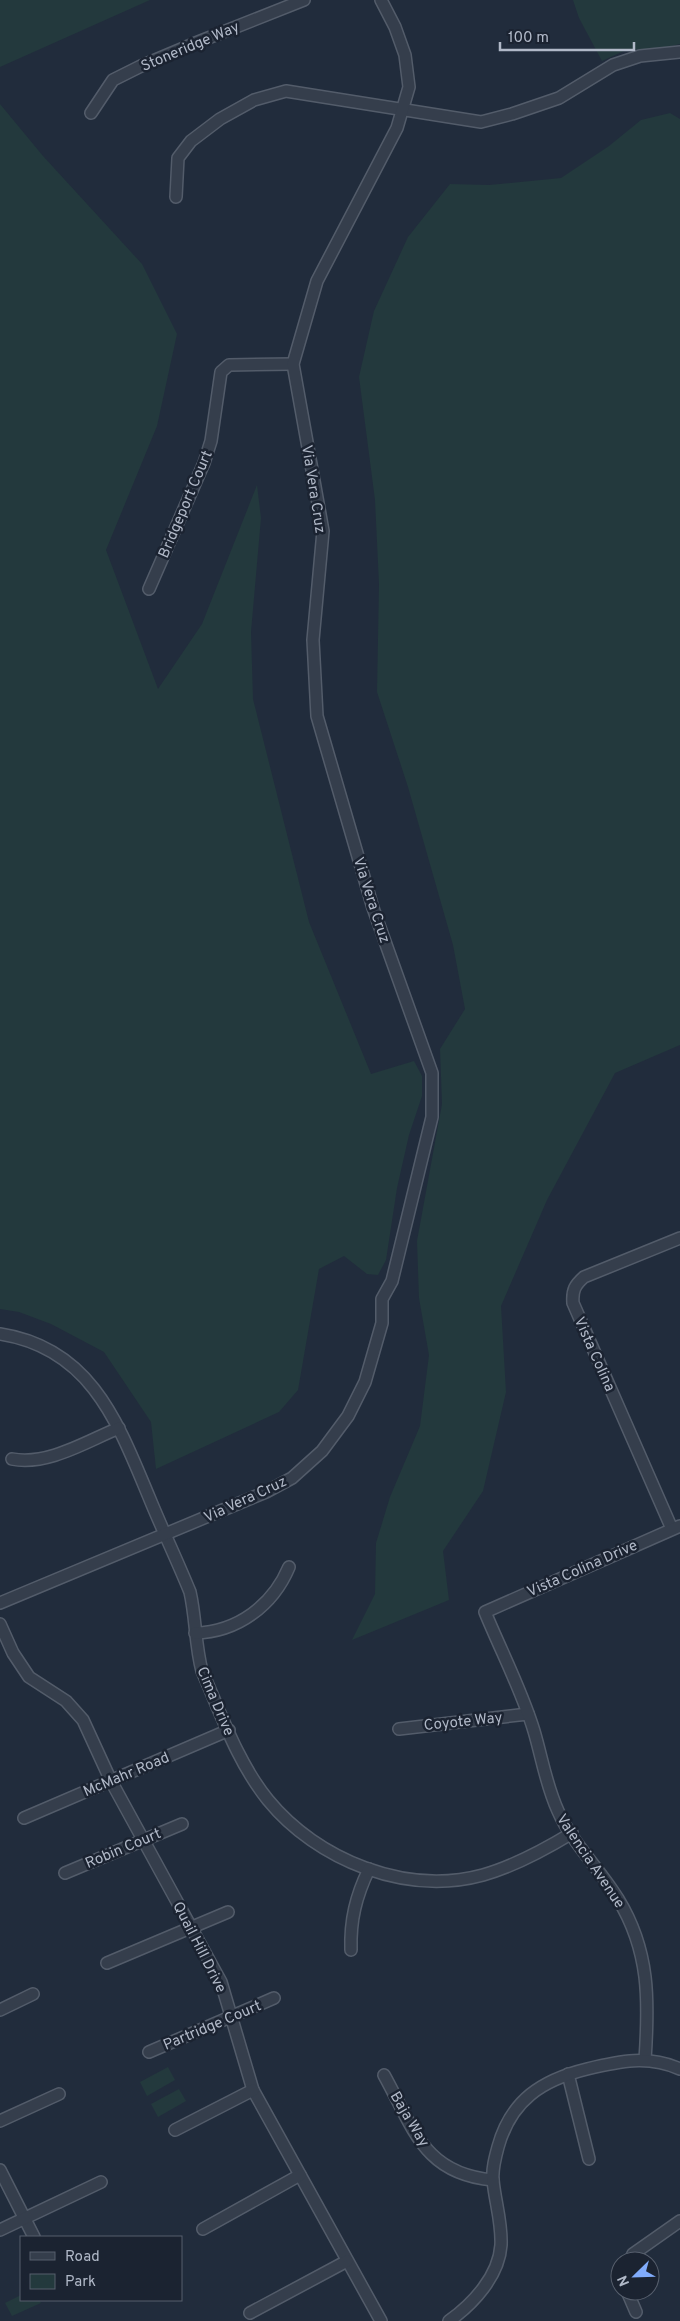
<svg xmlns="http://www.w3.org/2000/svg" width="680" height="2321" font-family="Overpass,sans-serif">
	<rect width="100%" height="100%" fill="#212c3c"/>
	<!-- green -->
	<g fill="#23393d">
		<path d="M 0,0 L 150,0 L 0,67 Z"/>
		<path d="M 573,0 L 680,0 L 680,44 L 654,50 L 628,49 L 602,61 L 579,18 Z"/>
		<path d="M 0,104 L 43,156 L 142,264 L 177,334 L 157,426 L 106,550 L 158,689 L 202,624 L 257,485 L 261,518 L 251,632 L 253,699 L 309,922 L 371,1074 L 414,1061 L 422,1076 L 422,1096 L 409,1135 L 397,1188 L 386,1260 L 378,1275 L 367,1274 L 344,1256 L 319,1269 L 298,1390 L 279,1412 L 156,1469 L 151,1422 L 104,1352 L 51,1324 L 19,1312 L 0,1309 Z"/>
		<path d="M 670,113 L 680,119 L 680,1045 L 615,1073 L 547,1200 L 501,1306 L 506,1392 L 483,1491 L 443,1551 L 449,1600 L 352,1640 L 375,1594 L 376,1543 L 390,1497 L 420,1426 L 429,1355 L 419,1298 L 417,1241 L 442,1104 L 440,1049 L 465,1009 L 453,945 L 408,787 L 377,692 L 379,584 L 375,500 L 359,377 L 374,311 L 408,237 L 450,184 L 489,185 L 561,178 L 609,146 L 641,120 Z"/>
		<path d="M 168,2067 L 175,2080 L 147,2096 L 140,2082 Z"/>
		<path d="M 179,2089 L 186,2101 L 158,2117 L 151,2104 Z"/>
		<path d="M 21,2295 L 21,2300 L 39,2300 L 41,2303 L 12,2316 L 5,2303 Z"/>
	</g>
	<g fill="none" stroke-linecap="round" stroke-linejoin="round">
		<!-- minor casing -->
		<g stroke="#535c6a" stroke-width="14">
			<g id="minor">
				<path d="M 91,113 L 113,80 L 141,66 L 198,42 L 304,0"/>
				<path d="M 176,197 L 178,158 L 191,141 L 220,119 L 254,100 L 286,91 L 481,122 L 512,114 L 559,98 L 613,65 L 640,56 L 680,52"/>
				<path d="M 149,589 L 204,463 L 211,441 L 221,372 L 229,365 L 293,364"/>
				<path d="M 0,1334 C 91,1348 118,1423 149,1497 C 162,1529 177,1560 190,1592 C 196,1618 195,1645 202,1671 C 221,1714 238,1763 268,1800 C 317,1860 406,1896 483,1875 C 515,1866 544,1850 572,1833"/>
				<path d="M 12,1459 C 48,1466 87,1441 119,1428"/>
				<path d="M 672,1529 L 573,1303 C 572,1290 575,1285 584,1277 L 680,1238"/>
				<path d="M 0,1603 L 266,1492 L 292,1478 L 322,1451 L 348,1416 L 365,1382 L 382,1323 L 382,1299 L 392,1281 L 432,1117 L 432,1073 L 373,908 L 317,716 L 313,640 L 323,531 L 293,364 L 317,281 L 397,128 L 409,87 L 405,55 L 395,27 L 381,0"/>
				<path d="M 0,1624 L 13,1653 L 29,1677 L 66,1701 L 83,1720 L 111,1781 L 221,1982 L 253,2090 L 381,2321"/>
				<path d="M 195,1633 C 238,1632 273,1605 289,1567"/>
				<path d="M 399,1729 L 528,1714"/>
				<path d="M 24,1818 L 229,1730"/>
				<path d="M 65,1873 L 182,1824"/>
				<path d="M 351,1950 C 350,1920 356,1896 369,1869"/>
				<path d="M 107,1963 L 228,1912"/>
				<path d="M 0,2010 L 33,1994"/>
				<path d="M 149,2052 L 274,1998"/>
				<path d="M 645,2060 C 649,2001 650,1951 618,1899 C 600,1869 572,1843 558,1811 C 546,1785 542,1758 534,1731 C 522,1691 501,1651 485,1612 L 680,1526"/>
				<path d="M 568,2074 L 589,2159"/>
				<path d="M 384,2075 C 414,2129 424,2174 493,2180"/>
				<path d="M 0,2121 L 59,2094"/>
				<path d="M 175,2130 L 253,2090"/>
				<path d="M 0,2170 L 34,2237"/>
				<path d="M 203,2229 L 300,2175"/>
				<path d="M 0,2230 L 101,2182"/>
				<path d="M 630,2261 L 633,2254 L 680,2221"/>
				<path d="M 627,2291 L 636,2312"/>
				<path d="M 250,2313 L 347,2261"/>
				<path d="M 449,2321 C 473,2304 499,2276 501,2245 C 502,2222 495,2202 493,2180 C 492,2169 495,2158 498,2147 C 511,2100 542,2080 587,2069 C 620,2061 648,2055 680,2069"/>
			</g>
		</g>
		<!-- minor -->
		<use href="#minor" stroke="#353e4c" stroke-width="11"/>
	</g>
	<g text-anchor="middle" stroke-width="5" stroke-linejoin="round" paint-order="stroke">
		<!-- street labels -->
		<g font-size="15" fill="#b1b9c8" stroke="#1b2331">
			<text transform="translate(190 46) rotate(-23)" y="5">Stoneridge Way</text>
			<text transform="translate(314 489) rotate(81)" y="5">Via Vera Cruz</text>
			<text transform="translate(185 504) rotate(-67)" y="5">Bridgeport Court</text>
			<text transform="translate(372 900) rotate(72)" y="5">Via Vera Cruz</text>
			<text transform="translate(595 1354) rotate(66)" y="5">Vista Colina</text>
			<text transform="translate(245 1499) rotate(-25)" y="5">Via Vera Cruz</text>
			<text transform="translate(582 1568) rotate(-24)" y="5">Vista Colina Drive</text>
			<text transform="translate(216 1701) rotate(67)" y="5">Cima Drive</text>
			<text transform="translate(463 1721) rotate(-6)" y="5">Coyote Way</text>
			<text transform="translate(126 1774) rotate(-23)" y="5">McMahr Road</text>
			<text transform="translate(123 1848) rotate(-23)" y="5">Robin Court</text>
			<text transform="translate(591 1861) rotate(56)" y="5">Valencia Avenue</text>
			<text transform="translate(200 1947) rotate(63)" y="5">Quail Hill Drive</text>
			<text transform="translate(212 2025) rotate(-23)" y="5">Partridge Court</text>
			<text transform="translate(410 2119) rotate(59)" y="5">Baja Way</text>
		</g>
	</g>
	<!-- legend -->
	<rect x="20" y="2236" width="162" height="65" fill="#1b2331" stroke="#575f6d"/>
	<rect x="30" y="2252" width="25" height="8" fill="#353e4c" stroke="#575f6d"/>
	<text x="65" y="2261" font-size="15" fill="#b1b9c8">Road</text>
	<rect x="30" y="2274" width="25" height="15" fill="#23393d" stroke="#575f6d"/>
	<text x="65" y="2286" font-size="15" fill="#b1b9c8">Park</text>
	<!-- north arrow -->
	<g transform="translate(635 2276) rotate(247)"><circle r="24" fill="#1b2331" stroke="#575f6d"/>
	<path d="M0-4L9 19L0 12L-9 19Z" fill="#81acfc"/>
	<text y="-8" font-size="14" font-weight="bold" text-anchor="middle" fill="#b1b9c8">N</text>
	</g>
	<!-- scale -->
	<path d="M500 42v8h134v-8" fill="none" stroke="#b1b9c8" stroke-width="2.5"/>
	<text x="508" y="42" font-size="15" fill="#b1b9c8" stroke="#1b2331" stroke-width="4" paint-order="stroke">100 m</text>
</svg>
